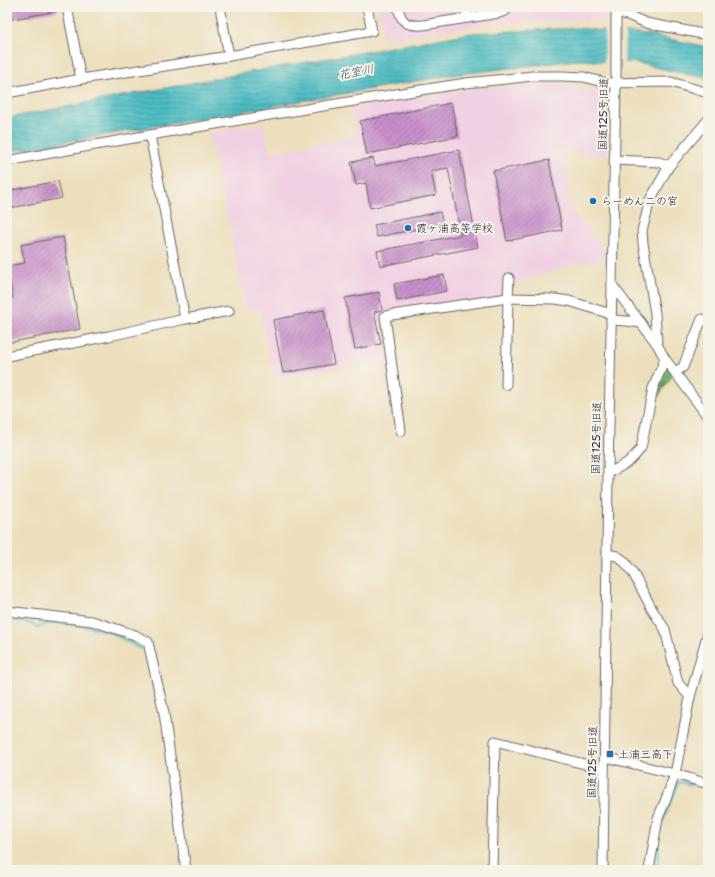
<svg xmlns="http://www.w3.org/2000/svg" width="715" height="877" font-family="'Shantell Sans','Klee One',sans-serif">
	<defs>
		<pattern id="forest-firs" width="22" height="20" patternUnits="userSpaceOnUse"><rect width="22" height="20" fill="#75b171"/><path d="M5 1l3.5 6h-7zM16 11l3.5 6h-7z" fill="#60905e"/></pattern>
		<pattern id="water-rules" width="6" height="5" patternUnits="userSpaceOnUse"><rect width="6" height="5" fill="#4ebdc3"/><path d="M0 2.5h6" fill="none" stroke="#4099a0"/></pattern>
		<pattern id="building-hatch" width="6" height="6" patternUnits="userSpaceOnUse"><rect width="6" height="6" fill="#c890cb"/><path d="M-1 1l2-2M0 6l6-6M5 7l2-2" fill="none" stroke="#a275a6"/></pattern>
	</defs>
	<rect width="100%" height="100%" fill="#f7f3e8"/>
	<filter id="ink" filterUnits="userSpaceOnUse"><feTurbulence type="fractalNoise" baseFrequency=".025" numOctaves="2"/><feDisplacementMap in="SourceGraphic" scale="8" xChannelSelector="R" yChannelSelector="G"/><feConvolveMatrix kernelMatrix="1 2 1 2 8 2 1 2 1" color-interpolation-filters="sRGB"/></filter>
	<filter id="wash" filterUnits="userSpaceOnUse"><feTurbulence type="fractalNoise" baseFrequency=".012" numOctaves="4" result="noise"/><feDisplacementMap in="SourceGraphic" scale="16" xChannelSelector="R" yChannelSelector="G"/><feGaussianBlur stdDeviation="0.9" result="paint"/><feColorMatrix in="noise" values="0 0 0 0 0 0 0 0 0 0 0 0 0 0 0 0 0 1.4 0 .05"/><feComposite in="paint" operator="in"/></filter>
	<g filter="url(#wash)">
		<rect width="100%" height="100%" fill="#eddfbd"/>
		<!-- built -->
		<g fill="#f1d0e3">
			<path d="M 378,7 L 605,7 L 606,20 L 500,22 L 385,40 Z"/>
			<path d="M 552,84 L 607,92 L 608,157 L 564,150 L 570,209 L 604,248 L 604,260 L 574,264 L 515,284 L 505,298 L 386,318 L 388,361 L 273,378 L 260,310 L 247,311 L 209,133 L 264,124 L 269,153 L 356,135 L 351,108 L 473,89 Z"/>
		</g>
		<!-- forest -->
		<path fill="url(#forest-firs)" stroke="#4c6a56" d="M 665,359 L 673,374 L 658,397 Z"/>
		<!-- water -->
		<path fill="url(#water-rules)" stroke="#38707f" d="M 577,28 L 650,35 L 708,47 L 708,79 L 637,63 L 577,60 L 452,75 L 7,152 L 7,118 L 244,73 L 472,33 Z"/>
		<!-- pier -->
		<path fill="#eddfbd" d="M 605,29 L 625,31 L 624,65 L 604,64 Z"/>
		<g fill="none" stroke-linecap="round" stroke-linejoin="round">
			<!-- stream -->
			<g stroke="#4ebdc3" stroke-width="2.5">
				<path d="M 7,618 L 33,624 L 36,627 L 41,626 L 53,622 L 92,627 L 111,632 L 141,649"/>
				<path d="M 661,826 L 663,820 L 672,799 L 678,782 L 691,784"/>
				<path d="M 657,870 L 659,854 L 658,839"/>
			</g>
		</g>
		<g id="blocks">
			<!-- building -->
			<g fill="url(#building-hatch)">
				<path d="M 7,7 L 57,7 L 58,11 L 7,20 Z"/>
				<path d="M 451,103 L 458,136 L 367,154 L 360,121 Z"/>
				<path d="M 459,150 L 478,247 L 380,266 L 377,251 L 461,235 L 448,168 L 431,171 L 436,195 L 370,208 L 366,183 L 356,185 L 351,162 L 373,158 L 375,166 Z"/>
				<path d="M 549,160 L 562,230 L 507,241 L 493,171 Z"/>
				<path d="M 58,181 L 62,198 L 10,208 L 7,191 Z"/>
				<path d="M 440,212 L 443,224 L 377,237 L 374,225 Z"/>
				<path d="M 63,237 L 80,329 L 7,343 L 7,300 L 13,298 L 7,266 L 25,263 L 21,245 Z"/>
				<path d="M 444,275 L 447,291 L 397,301 L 394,284 Z"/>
				<path d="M 379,292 L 382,310 L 374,312 L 381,344 L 355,349 L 345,298 Z"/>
				<path d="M 324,310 L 334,364 L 283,373 L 273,320 Z"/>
			</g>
		</g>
	</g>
	<g filter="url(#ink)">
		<use href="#blocks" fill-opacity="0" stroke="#696468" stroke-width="1"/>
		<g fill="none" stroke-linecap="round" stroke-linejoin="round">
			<!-- minor casing -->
			<g stroke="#696468" stroke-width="11">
				<g id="minor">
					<path d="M 67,7 L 81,79"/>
					<path d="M 220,7 L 229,56 L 372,31 L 367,7"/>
					<path d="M 398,7 C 401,23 407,26 423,25 L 499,13 L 505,11 L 509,7"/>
					<path d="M 465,7 L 467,18"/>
					<path d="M 616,12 L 630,16 L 646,23 L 708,35"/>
					<path d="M 7,93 L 81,79 L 229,56"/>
					<path d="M 150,135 L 185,319"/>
					<path d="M 614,160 L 659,162 L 669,166"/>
					<path d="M 7,161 L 150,135 L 402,93 L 466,83 L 506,79 L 532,76 L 562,76 L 584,77 L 606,83 L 671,82 L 708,93"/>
					<path d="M 612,285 L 657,344 L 665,359 L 708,417"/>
					<path d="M 611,320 L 627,321 L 641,323"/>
					<path d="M 657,344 L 655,313 L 643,243 L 642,231 L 650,200 L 669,166 L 708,120"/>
					<path d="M 7,356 L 109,336 L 185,319 L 229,311"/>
					<path d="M 675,372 L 683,367 L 702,319 L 708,322"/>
					<path d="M 506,385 L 508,298 L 509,278"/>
					<path d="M 401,431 L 385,316 L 508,298 L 555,299 L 569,301 L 611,314"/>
					<path d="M 608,473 C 623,466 631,462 641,448 L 653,388 L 665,359"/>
					<path d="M 607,554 L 617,556 L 624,561 L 633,573 L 653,611 L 665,629 L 678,683 L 690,697"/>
					<path d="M 7,611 L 92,621 L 135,635 L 148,642 L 164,713 L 186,870"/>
					<path d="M 605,757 L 675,774 L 708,784"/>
					<path d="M 492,870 L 495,741 L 604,769"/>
					<path d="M 603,870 L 608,473 L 612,285 L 616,83 L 616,7"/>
					<path d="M 649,870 L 658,818 L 666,799 L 675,774 L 690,697 L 708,632"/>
				</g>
			</g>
			<!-- minor -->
			<use href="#minor" stroke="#fff" stroke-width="9"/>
		</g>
	</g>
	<!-- markers -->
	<g fill="#1f6fb2" stroke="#f7f3e8" stroke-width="1.5">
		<circle cx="593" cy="201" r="4"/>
		<circle cx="408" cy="228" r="4"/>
		<rect x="606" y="750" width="8" height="8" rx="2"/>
	</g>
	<g text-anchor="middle" stroke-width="4" stroke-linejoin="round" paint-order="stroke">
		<!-- street labels -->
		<g font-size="11" fill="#22223b" stroke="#f7f3e8">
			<text transform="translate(603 114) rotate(-89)" y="4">国道125号旧道</text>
			<text transform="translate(596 438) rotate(-89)" y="4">国道125号旧道</text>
			<text transform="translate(592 762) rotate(-89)" y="4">国道125号旧道</text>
		</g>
		<!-- poi labels -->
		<g font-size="11" fill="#22223b" stroke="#f7f3e8" text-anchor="start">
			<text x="601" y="205">らーめん二の宮</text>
			<text x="416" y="232">霞ヶ浦高等学校</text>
			<text x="618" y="758">土浦三高下</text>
		</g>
		<!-- water labels -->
		<g font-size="12" font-style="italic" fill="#31586b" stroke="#f7f3e8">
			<text transform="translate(356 72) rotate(-11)" y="4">花室川</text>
		</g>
	</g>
	<!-- margin -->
	<rect width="715" height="877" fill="none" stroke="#f7f3e8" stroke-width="24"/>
</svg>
